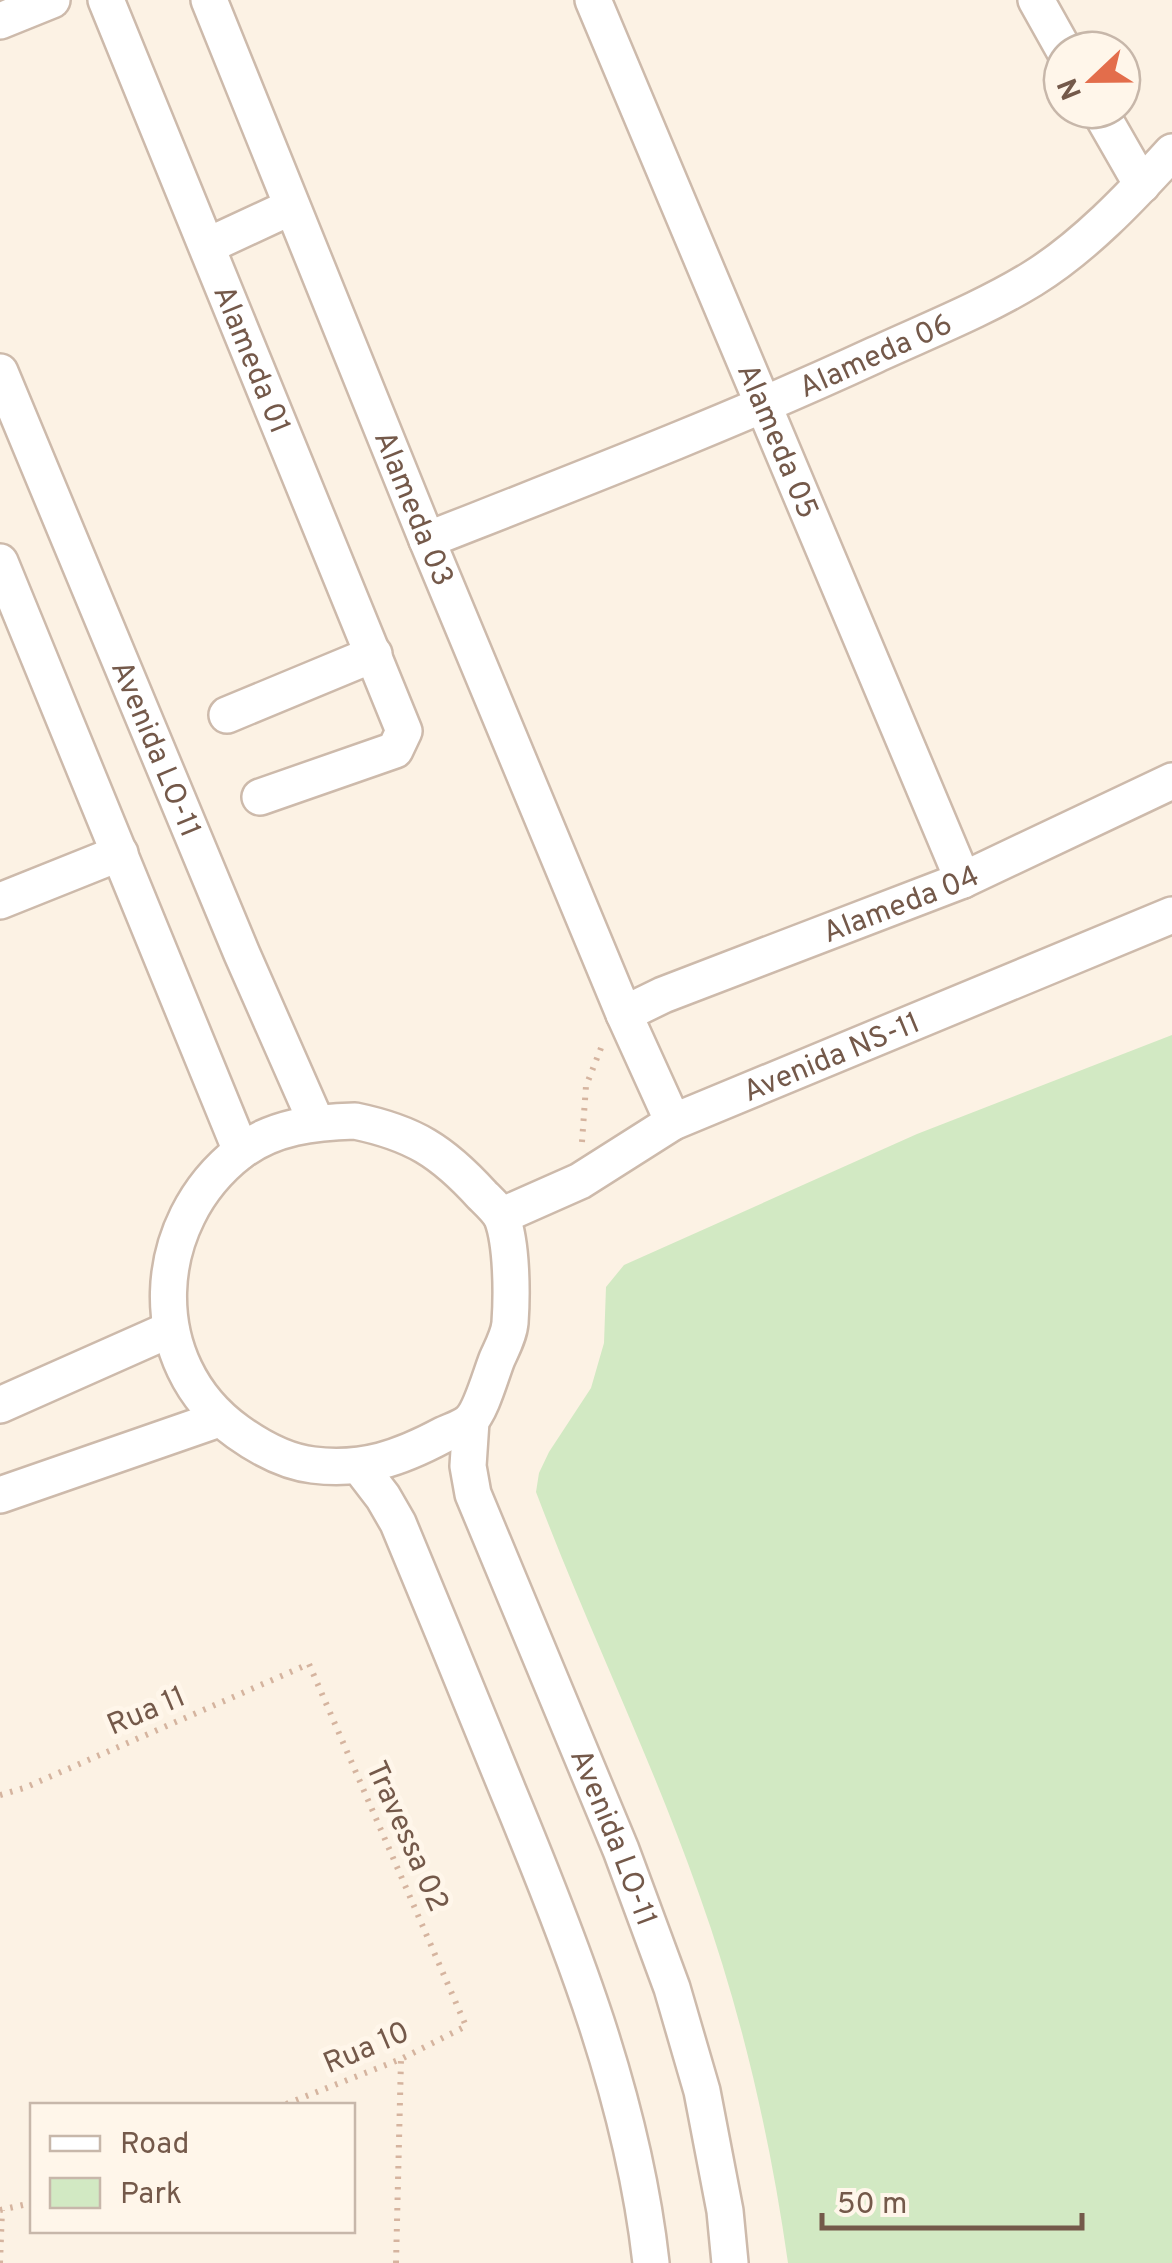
<svg xmlns="http://www.w3.org/2000/svg" width="1172" height="2263" font-family="Overpass,sans-serif">
	<rect width="100%" height="100%" fill="#fcf2e4"/>
	<!-- green -->
	<path fill="#d2e9c3" d="M 1172,1035 L 1172,2263 L 788,2263 C 770,2137 742,2014 699,1894 C 651,1757 587,1627 536,1492 L 539,1473 L 549,1452 L 591,1388 L 604,1343 L 606,1287 L 624,1265 L 917,1134 Z"/>
	<g fill="none" stroke-linecap="round" stroke-linejoin="round">
		<!-- minor casing -->
		<g stroke="#cdbaab" stroke-width="40">
			<g id="minor">
				<path id="s1" d="M 106,0 L 404,731 L 395,750 L 260,797"/>
				<path id="s2" d="M 209,0 L 427,540 L 624,1014 L 673,1122"/>
				<path id="s3" d="M 593,0 L 963,880"/>
				<path d="M 1036,0 L 1064,50"/>
				<path d="M 0,21 L 52,0"/>
				<path d="M 1099,110 L 1142,185"/>
				<path d="M 207,246 L 291,207"/>
				<path id="s4" d="M 0,372 L 242,954 L 316,1122"/>
				<path id="s5" d="M 427,540 C 577,481 728,423 875,355 C 927,331 983,309 1032,279 C 1084,247 1131,197 1172,152"/>
				<path d="M 0,562 L 241,1151"/>
				<path d="M 227,715 L 374,654"/>
				<path d="M 0,901 L 120,853"/>
				<path id="s6" d="M 624,1014 L 663,995 L 963,880 L 1172,781"/>
				<path d="M 355,1121 C 413,1133 442,1151 482,1195 C 488,1201 498,1210 502,1218 C 512,1244 512,1295 510,1323 C 509,1335 502,1348 497,1359 C 491,1374 481,1411 470,1421 C 464,1427 451,1431 443,1435 C 400,1458 363,1471 313,1465 C 286,1462 259,1447 238,1432 C 141,1363 149,1222 240,1152 C 273,1127 314,1122 355,1121 Z"/>
				<path id="s7" d="M 501,1216 L 580,1181 L 673,1122 L 1172,915"/>
				<path d="M 0,1405 L 171,1329"/>
				<path id="s8" d="M 471,1421 L 468,1466 L 473,1494 L 621,1850 L 672,1988 L 702,2091 L 725,2211 L 730,2263"/>
				<path d="M 360,1467 L 383,1497 L 398,1523 C 435,1612 472,1702 508,1791 C 571,1943 633,2099 651,2263"/>
				<path d="M 0,1495 L 219,1419"/>
			</g>
		</g>
		<!-- path -->
		<g stroke="#d5b49f" stroke-width="6" stroke-dasharray="2.5 8" stroke-linecap="butt">
			<path d="M 582,1142 L 586,1086 L 601,1048"/>
			<path d="M 0,1795 L 24,1788 L 309,1664 L 466,2026 L 401,2059 L 281,2106"/>
			<path d="M 0,2210 L 32,2203"/>
			<path d="M 0,2263 L 2,2210"/>
			<path d="M 396,2263 L 401,2059"/>
		</g>
		<!-- minor -->
		<use href="#minor" stroke="#fff" stroke-width="35"/>
	</g>
	<g text-anchor="middle" stroke-width="10" stroke-linejoin="round" paint-order="stroke">
		<!-- street labels -->
		<g font-size="30" fill="#74594a" stroke="#fff6ea">
			<text dy="10" stroke="none"><textPath href="#s5" startOffset="485">Alameda 06</textPath></text>
			<text dy="10" stroke="none"><textPath href="#s1" startOffset="388">Alameda 01</textPath></text>
			<text dy="10" stroke="none"><textPath href="#s3" startOffset="478">Alameda 05</textPath></text>
			<text dy="10" stroke="none"><textPath href="#s2" startOffset="548">Alameda 03</textPath></text>
			<text dy="10" stroke="none"><textPath href="#s4" startOffset="408">Avenida LO-11</textPath></text>
			<text dy="10" stroke="none"><textPath href="#s6" startOffset="298">Alameda 04</textPath></text>
			<text dy="10" stroke="none"><textPath href="#s7" startOffset="368">Avenida NS-11</textPath></text>
			<text transform="translate(146 1710) rotate(-23)" y="10">Rua 11</text>
			<text transform="translate(408 1836) rotate(66)" y="10">Travessa 02</text>
			<text dy="10" stroke="none"><textPath href="#s8" startOffset="445">Avenida LO-11</textPath></text>
			<text transform="translate(366 2047) rotate(-23)" y="10">Rua 10</text>
		</g>
	</g>
	<!-- legend -->
	<rect x="30" y="2103" width="325" height="130" fill="#fff6ea" stroke="#c7b7aa" stroke-width="2.5"/>
	<rect x="50" y="2136" width="50" height="15" fill="#ffffff" stroke="#c7b7aa" stroke-width="2.5"/>
	<text x="120" y="2153" font-size="30" fill="#74594a">Road</text>
	<rect x="50" y="2178" width="50" height="30" fill="#d2e9c3" stroke="#c7b7aa" stroke-width="2.5"/>
	<text x="120" y="2203" font-size="30" fill="#74594a">Park</text>
	<!-- north arrow -->
	<g transform="translate(1092 80) rotate(248)"><circle r="48" fill="#fff6ea" stroke="#c7b7aa" stroke-width="2.5"/>
	<path d="M0-8L18 38L0 25L-18 38Z" fill="#e36d4b"/>
	<text y="-15" font-size="28" font-weight="bold" text-anchor="middle" fill="#74594a">N</text>
	</g>
	<!-- scale -->
	<path d="M822 2213v15h260v-15" fill="none" stroke="#74594a" stroke-width="5"/>
	<text x="837" y="2213" font-size="30" fill="#74594a" stroke="#fff6ea" stroke-width="8" paint-order="stroke">50 m</text>
</svg>
